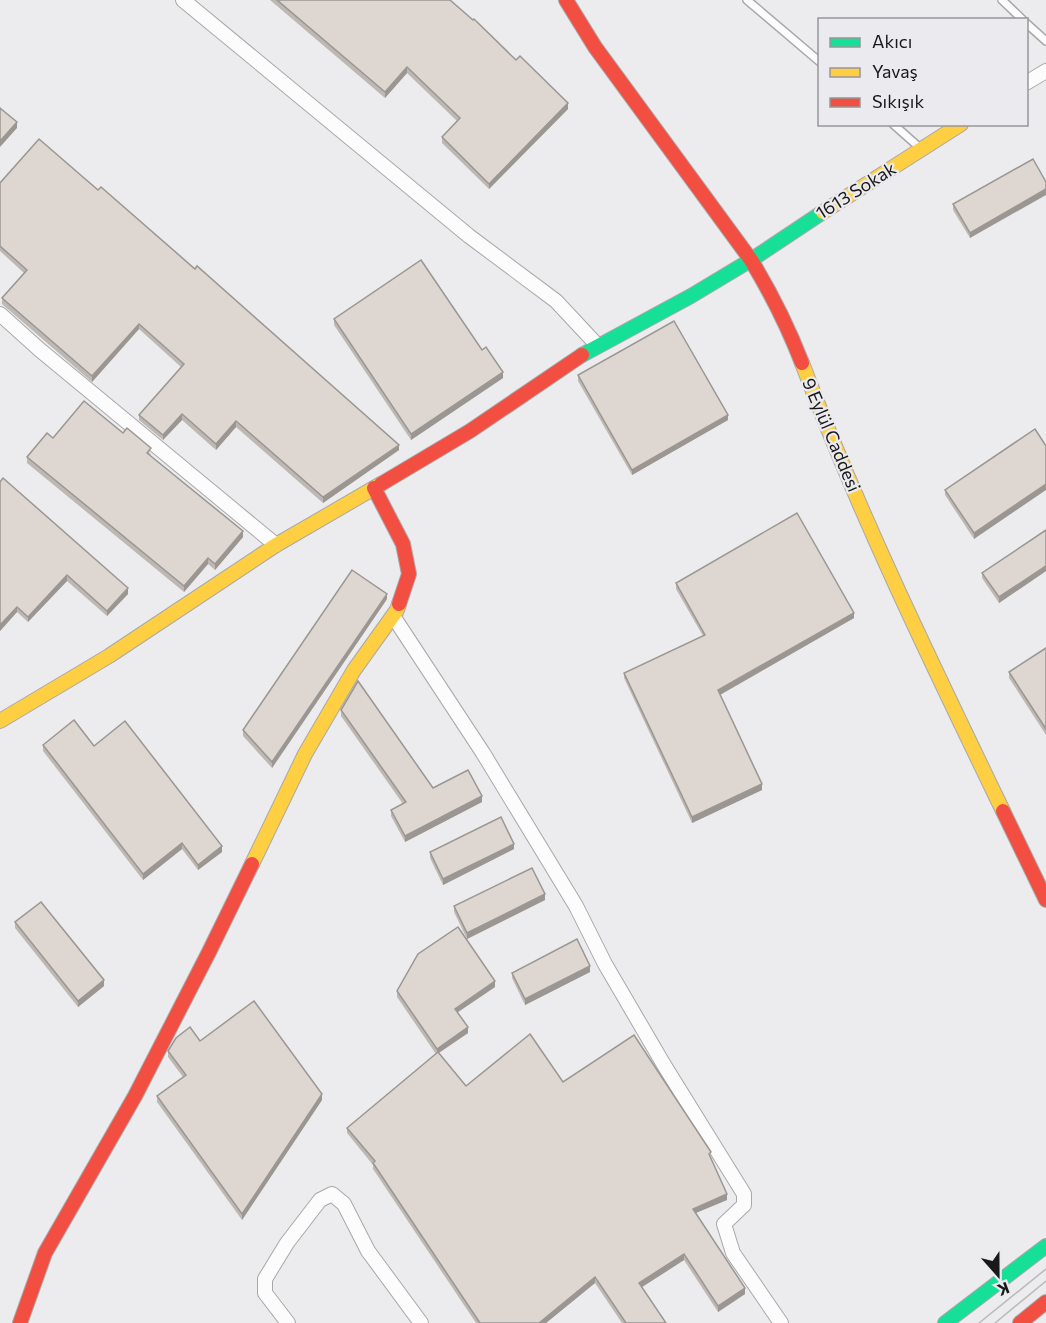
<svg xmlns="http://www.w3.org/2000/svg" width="1046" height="1323" font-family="Commissioner,sans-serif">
	<rect width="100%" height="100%" fill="#ececee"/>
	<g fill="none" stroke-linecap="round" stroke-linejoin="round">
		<!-- lane casing -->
		<g stroke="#a8a8aa" stroke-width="10">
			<g id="lane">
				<path d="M 747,0 L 820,62"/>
				<path d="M 1002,0 L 1023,20"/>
				<path d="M 1026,23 L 1046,41"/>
				<path d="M 893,124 L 920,148"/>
			</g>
		</g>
		<!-- street casing -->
		<g stroke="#a8a8aa" stroke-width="16">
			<g id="street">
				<path d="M 183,0 L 469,236 L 556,301 L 598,346"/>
				<path d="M 1026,83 L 1046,71"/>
				<path d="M 0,314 L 40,350 L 276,545"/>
				<path d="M 393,616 L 483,753 L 576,906 L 605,964 L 664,1065 L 744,1194 L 744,1205 L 724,1224 L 733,1253 L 781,1323"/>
				<path d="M 288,1323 L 265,1293 L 265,1279 L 287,1243 L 320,1200 L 332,1194 L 344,1204 L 368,1251 L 421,1323"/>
			</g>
		</g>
		<!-- fast casing -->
		<g stroke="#a8a8aa" stroke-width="16">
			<g id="fast">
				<path d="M 582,355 L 691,296 L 751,260 L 823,212"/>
				<path d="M 945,1323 L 1046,1246"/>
			</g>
		</g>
		<!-- slow casing -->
		<g stroke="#a8a8aa" stroke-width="16">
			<g id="slow">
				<path d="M 823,212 L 961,124"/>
				<path d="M 802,363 C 860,516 932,664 1003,811"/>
				<path d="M 0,721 L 109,656 L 276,545 L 381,484"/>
				<path d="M 252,864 L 305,754 L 354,670 L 397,610 L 399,604"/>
			</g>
		</g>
		<!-- jam casing -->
		<g stroke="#a8a8aa" stroke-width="16">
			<g id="jam">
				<path d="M 566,0 L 595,47 L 751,260 C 771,293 788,327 802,363"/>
				<path d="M 381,484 L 470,431 L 582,355"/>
				<path d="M 374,488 L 403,544 L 409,574 L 399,604"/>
				<path d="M 1003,811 L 1046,900"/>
				<path d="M 20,1323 L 45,1253 L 135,1096 L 209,952 L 252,864"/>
				<path d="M 1020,1323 L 1046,1302"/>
			</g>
		</g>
		<!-- lane -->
		<use href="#lane" stroke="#fcfcfc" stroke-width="7"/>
		<!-- street -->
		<use href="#street" stroke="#fcfcfc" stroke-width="14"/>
		<!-- fast -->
		<use href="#fast" stroke="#16e098" stroke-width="14"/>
		<!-- slow -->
		<use href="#slow" stroke="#ffcf43" stroke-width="14"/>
		<!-- jam -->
		<use href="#jam" stroke="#f24e42" stroke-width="14"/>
		<!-- tram -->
		<g stroke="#bababa" stroke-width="1.5">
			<path d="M 979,1323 L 1046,1269"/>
			<path d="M 995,1323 L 1046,1281"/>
		</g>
	</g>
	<!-- wall -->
	<g fill="#beb8b4">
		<path d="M 270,0 L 450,0 L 568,109 L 489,189 L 442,143 L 442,137 L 457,121 L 407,73 L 385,98 Z"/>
		<path d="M 1046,182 L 970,238 L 953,210 L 953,204 Z"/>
		<path d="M 0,183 L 399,450 L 323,503 L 236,427 L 216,450 L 182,420 L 163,440 L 139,420 L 139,415 L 181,367 L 139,329 L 92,382 L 2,304 L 2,298 L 24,273 L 0,251 Z"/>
		<path d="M 334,319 L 503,378 L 411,440 L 334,325 Z"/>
		<path d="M 578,375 L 728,420 L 632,475 L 578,381 Z"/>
		<path d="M 1035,429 L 974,539 L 945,495 L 945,490 Z"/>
		<path d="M 123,433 L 151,454 L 150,455 L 243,537 L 215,570 L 208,564 L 184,592 L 27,463 L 27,457 L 53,438 Z"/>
		<path d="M 0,482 L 128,594 L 107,616 L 67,581 L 28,622 L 17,612 L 0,631 Z"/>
		<path d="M 1046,530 L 1046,571 L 999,603 L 982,578 L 982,573 Z"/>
		<path d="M 676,583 L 854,618 L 720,695 L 762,790 L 692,823 L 624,678 L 624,673 L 703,636 L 676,589 Z"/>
		<path d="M 387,599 L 272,768 L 243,736 L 243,730 Z"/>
		<path d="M 1046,648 L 1046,735 L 1009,678 L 1009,672 Z"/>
		<path d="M 341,710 L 433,788 L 482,802 L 405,842 L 391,816 L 391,810 L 403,804 L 341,716 Z"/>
		<path d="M 43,745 L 94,746 L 222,852 L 198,870 L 182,849 L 143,880 L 43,751 Z"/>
		<path d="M 514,849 L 443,885 L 430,858 L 430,852 Z"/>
		<path d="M 545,900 L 467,939 L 454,912 L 454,906 Z"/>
		<path d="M 15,922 L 104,986 L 78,1007 L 15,928 Z"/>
		<path d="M 590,972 L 525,1005 L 512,978 L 512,973 Z"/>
		<path d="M 495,987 L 458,1012 L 468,1033 L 439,1053 L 466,1086 L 563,1082 L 711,1158 L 727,1200 L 696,1213 L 745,1294 L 718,1312 L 684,1260 L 642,1287 L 666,1323 L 622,1323 L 595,1283 L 546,1323 L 476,1323 L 373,1169 L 373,1165 L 347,1133 L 347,1128 L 436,1054 L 397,997 L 397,991 Z"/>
		<path d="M 200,1041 L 322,1100 L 242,1220 L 157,1102 L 157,1096 L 183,1077 L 168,1057 L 168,1051 Z"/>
	</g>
	<!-- shaded-wall -->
	<g fill="#9b9692">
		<path d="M 407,67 L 407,73 L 385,98 L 385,92 Z"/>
		<path d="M 568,103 L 568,109 L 489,189 L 489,184 Z"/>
		<path d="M 17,122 L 17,128 L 0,147 L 0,141 Z"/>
		<path d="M 1046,189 L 1046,195 L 970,238 L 970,233 Z"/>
		<path d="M 139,324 L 139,329 L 92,382 L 92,376 Z"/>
		<path d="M 503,372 L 503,378 L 411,440 L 411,434 Z"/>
		<path d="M 182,414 L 182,420 L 163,440 L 163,435 Z"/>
		<path d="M 728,415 L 728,420 L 632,475 L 632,470 Z"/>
		<path d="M 236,421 L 236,427 L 216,450 L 216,444 Z"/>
		<path d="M 399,445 L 399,450 L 323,503 L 323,497 Z"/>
		<path d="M 1046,484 L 1046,490 L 974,539 L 974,533 Z"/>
		<path d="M 243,531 L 243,537 L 215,570 L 215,564 Z"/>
		<path d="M 208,558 L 208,564 L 184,592 L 184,586 Z"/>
		<path d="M 1046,566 L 1046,571 L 999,603 L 999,597 Z"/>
		<path d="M 67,575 L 67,581 L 28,622 L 28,617 Z"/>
		<path d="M 128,588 L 128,594 L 107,616 L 107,611 Z"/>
		<path d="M 387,594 L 387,599 L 272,768 L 272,762 Z"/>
		<path d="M 17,607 L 17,612 L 0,631 L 0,625 Z"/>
		<path d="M 854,613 L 854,618 L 718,696 L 718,690 Z"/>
		<path d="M 762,784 L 762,790 L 692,823 L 692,817 Z"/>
		<path d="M 482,796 L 482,802 L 405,842 L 405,836 Z"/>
		<path d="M 182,843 L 182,849 L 143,880 L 143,874 Z"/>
		<path d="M 514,844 L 514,849 L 443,885 L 443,879 Z"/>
		<path d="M 222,846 L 222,852 L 198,870 L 198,865 Z"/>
		<path d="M 545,894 L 545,900 L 467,939 L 467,933 Z"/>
		<path d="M 590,966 L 590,972 L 525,1005 L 525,999 Z"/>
		<path d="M 104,980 L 104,986 L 78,1007 L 78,1001 Z"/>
		<path d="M 495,981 L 495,987 L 455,1014 L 455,1009 Z"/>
		<path d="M 468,1027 L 468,1033 L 437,1054 L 437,1049 Z"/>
		<path d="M 322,1094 L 322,1100 L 242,1220 L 242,1214 Z"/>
		<path d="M 727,1194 L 727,1200 L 693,1214 L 693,1209 Z"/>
		<path d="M 684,1254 L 684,1260 L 639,1289 L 639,1283 Z"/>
		<path d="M 595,1277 L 595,1283 L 546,1323 L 539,1323 Z"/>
		<path d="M 745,1288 L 745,1294 L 718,1312 L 718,1306 Z"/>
	</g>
	<!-- building -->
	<g fill="#ddd6d1" stroke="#9b9692" stroke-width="1.5">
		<path d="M 277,0 L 450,0 L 473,20 L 474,19 L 516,60 L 520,56 L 568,103 L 489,184 L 442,137 L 460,118 L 407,67 L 385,92 Z"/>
		<path d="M 0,108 L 17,122 L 0,141 Z"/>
		<path d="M 39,139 L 98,190 L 101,187 L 195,269 L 197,266 L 399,445 L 323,497 L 236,421 L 216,444 L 182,414 L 163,435 L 139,415 L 184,364 L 139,324 L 92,376 L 2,298 L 27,270 L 0,246 L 0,183 Z"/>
		<path d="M 1033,159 L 1046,182 L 1046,189 L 970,233 L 953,204 Z"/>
		<path d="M 421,260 L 482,350 L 486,347 L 503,372 L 411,434 L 334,319 Z"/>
		<path d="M 674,321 L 728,415 L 632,470 L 578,375 Z"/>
		<path d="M 84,401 L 123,433 L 127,428 L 151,448 L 147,453 L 243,531 L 215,564 L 208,558 L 184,586 L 27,457 L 47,433 L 53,438 Z"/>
		<path d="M 1035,429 L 1046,446 L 1046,484 L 974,533 L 945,490 Z"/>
		<path d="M 3,478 L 128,588 L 107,611 L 67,575 L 28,617 L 17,607 L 0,625 L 0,482 Z"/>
		<path d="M 797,513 L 854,613 L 718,690 L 762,784 L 692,817 L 624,673 L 705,635 L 676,583 Z"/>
		<path d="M 1046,530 L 1046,566 L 999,597 L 982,573 Z"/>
		<path d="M 352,570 L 387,594 L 272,762 L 243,730 Z"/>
		<path d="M 1046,648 L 1046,729 L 1009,672 Z"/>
		<path d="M 358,681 L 433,788 L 468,770 L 482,796 L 405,836 L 391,810 L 406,802 L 341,710 Z"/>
		<path d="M 74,720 L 94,746 L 125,721 L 222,846 L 198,865 L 182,843 L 143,874 L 43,745 Z"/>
		<path d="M 501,817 L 514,844 L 443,879 L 430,852 Z"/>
		<path d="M 532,868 L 545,894 L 467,933 L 454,906 Z"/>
		<path d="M 41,902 L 104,980 L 78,1001 L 15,922 Z"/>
		<path d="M 458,927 L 495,981 L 455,1009 L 468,1027 L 437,1049 L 397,991 L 418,954 Z"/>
		<path d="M 577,939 L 590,966 L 525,999 L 512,973 Z"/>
		<path d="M 254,1001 L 322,1094 L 242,1214 L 157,1096 L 186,1075 L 168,1051 L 176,1038 L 190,1027 L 200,1041 Z"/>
		<path d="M 530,1034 L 563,1082 L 634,1035 L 711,1152 L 709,1154 L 727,1194 L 693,1209 L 745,1288 L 718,1306 L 684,1254 L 639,1283 L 666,1323 L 626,1323 L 595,1277 L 539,1323 L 480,1323 L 373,1163 L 375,1161 L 347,1128 L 438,1052 L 466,1086 Z"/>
	</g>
	<g text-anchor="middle" stroke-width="4.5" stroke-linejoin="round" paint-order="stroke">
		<!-- street labels -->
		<g font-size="18" fill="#19191a" stroke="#ebebef">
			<text transform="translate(856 191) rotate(-32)" y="6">1613 Sokak</text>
			<text transform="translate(831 435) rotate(67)" y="6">9 Eylül Caddesi</text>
		</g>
	</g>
	<!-- legend -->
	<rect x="818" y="18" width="210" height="108" fill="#ebebef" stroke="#97979a" stroke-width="1.5"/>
	<rect x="830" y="38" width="30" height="9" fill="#16e098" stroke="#97979a" stroke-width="1.5"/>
	<text x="872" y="48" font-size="18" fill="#19191a">Akıcı</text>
	<rect x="830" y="68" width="30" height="9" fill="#ffcf43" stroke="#97979a" stroke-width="1.5"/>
	<text x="872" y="78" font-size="18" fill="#19191a">Yavaş</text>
	<rect x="830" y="98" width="30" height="9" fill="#f24e42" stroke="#97979a" stroke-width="1.5"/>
	<text x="872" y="108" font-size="18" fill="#19191a">Sıkışık</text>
	<!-- north arrow -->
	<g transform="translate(998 1275) rotate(159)" stroke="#ebebef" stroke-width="4.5" paint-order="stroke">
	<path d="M0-4.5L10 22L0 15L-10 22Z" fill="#19191a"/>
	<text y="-9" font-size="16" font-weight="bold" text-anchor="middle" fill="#19191a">K</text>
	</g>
</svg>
